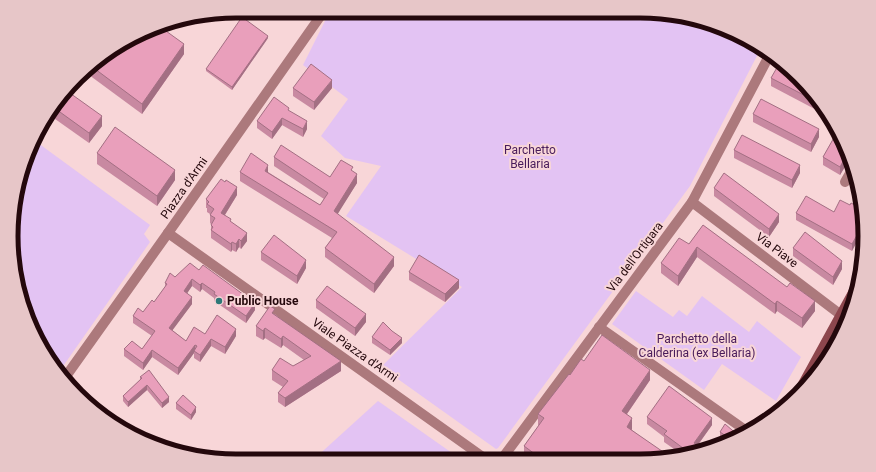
<svg xmlns="http://www.w3.org/2000/svg" width="876" height="472" font-family="Roboto,sans-serif">
	<rect width="100%" height="100%" fill="#f8d6d8"/>
	<!-- green -->
	<g fill="#e3c3f3">
		<path d="M 330,11 L 654,11 L 698,19 L 752,41 L 761,48 L 690,186 L 498,448 L 496,449 L 381,367 L 462,287 L 346,216 L 381,166 L 345,158 L 321,136 L 348,99 L 303,65 Z"/>
		<path d="M 38,143 L 150,225 L 144,234 L 150,242 L 59,372 L 28,322 L 12,251 L 19,178 L 31,151 Z"/>
		<path d="M 636,291 L 673,317 L 679,310 L 687,316 L 702,296 L 749,332 L 757,321 L 801,357 L 776,401 L 722,364 L 704,390 L 612,324 Z"/>
		<path d="M 378,401 L 462,460 L 313,460 Z"/>
	</g>
	<g fill="none" stroke-linecap="round" stroke-linejoin="round">
		<!-- minor -->
		<g stroke="#ac797c" stroke-width="10">
			<path d="M 845,182 L 853,168"/>
			<path d="M 692,202 L 845,318"/>
			<path d="M 168,233 L 487,460"/>
			<path d="M 599,327 L 748,432"/>
			<path d="M 64,379 L 168,233 L 324,11"/>
			<path d="M 501,460 L 692,202 L 769,56"/>
		</g>
		<!-- secondary -->
		<path stroke="#8d464d" stroke-width="10" d="M 797,395 L 855,289"/>
	</g>
	<!-- wall -->
	<g fill="#c889a1">
		<path d="M 161,27 L 184,54 L 142,114 L 85,72 L 99,58 Z"/>
		<path d="M 268,38 L 232,90 L 206,71 L 206,69 Z"/>
		<path d="M 771,78 L 818,99 L 826,115 L 771,86 Z"/>
		<path d="M 293,88 L 332,88 L 314,110 L 293,96 Z"/>
		<path d="M 67,91 L 102,126 L 89,143 L 48,114 L 49,111 Z"/>
		<path d="M 289,111 L 307,129 L 303,137 L 282,125 L 272,139 L 257,128 L 257,121 Z"/>
		<path d="M 753,114 L 819,137 L 811,152 L 753,122 Z"/>
		<path d="M 836,134 L 849,160 L 840,175 L 823,165 L 823,157 Z"/>
		<path d="M 734,150 L 800,173 L 792,188 L 734,158 Z"/>
		<path d="M 97,153 L 175,180 L 157,206 L 97,164 Z"/>
		<path d="M 274,157 L 330,177 L 353,172 L 357,183 L 337,214 L 394,266 L 374,293 L 325,257 L 325,248 L 332,238 L 240,181 L 240,172 L 268,172 L 320,205 L 324,199 L 274,166 Z"/>
		<path d="M 857,181 L 858,195 L 856,194 L 856,186 L 857,184 Z"/>
		<path d="M 714,188 L 779,222 L 769,237 L 714,196 Z"/>
		<path d="M 237,195 L 225,215 L 231,222 L 247,241 L 241,249 L 239,247 L 236,252 L 232,250 L 231,252 L 211,238 L 211,224 L 210,223 L 210,214 L 207,212 L 207,208 L 206,208 L 206,199 Z"/>
		<path d="M 850,205 L 859,207 L 852,251 L 796,220 L 796,213 L 834,212 Z"/>
		<path d="M 703,225 L 815,311 L 802,328 L 777,311 L 775,314 L 697,257 L 678,286 L 661,273 L 661,263 L 689,244 Z"/>
		<path d="M 793,248 L 842,269 L 833,285 L 793,256 Z"/>
		<path d="M 261,252 L 306,268 L 297,284 L 261,260 Z"/>
		<path d="M 199,270 L 255,310 L 246,323 L 214,301 L 214,298 L 202,289 L 200,292 L 192,286 L 187,293 L 192,304 L 172,330 L 186,341 L 205,334 L 236,336 L 225,354 L 211,346 L 200,362 L 194,358 L 194,353 L 178,375 L 152,357 L 143,370 L 124,356 L 124,349 L 142,349 L 152,336 L 133,323 L 133,316 L 143,312 L 154,302 L 165,287 L 165,283 L 175,277 Z"/>
		<path d="M 409,272 L 459,288 L 445,302 L 409,280 Z"/>
		<path d="M 316,300 L 366,322 L 355,336 L 316,308 Z"/>
		<path d="M 275,314 L 341,371 L 285,407 L 278,402 L 278,393 L 283,387 L 272,380 L 272,370 L 293,366 L 304,360 L 283,345 L 281,348 L 265,338 L 263,340 L 256,336 L 256,326 Z"/>
		<path d="M 372,337 L 402,343 L 390,355 L 372,343 Z"/>
		<path d="M 584,361 L 650,380 L 627,414 L 632,429 L 632,430 L 669,459 L 529,460 L 524,456 L 524,446 L 539,425 L 538,425 L 538,414 Z"/>
		<path d="M 140,377 L 169,402 L 162,408 L 147,390 L 128,407 L 123,401 L 123,396 L 140,380 Z"/>
		<path d="M 176,403 L 196,412 L 191,420 L 176,409 Z"/>
		<path d="M 647,417 L 712,425 L 698,445 L 704,451 L 684,456 L 664,442 L 664,437 L 647,424 Z"/>
		<path d="M 720,432 L 739,436 L 722,441 L 720,439 Z"/>
	</g>
	<!-- shaded-wall -->
	<g fill="#a36f83">
		<path d="M 163,23 L 164,23 L 156,34 L 156,27 Z"/>
		<path d="M 268,36 L 268,38 L 232,90 L 232,87 Z"/>
		<path d="M 184,44 L 184,54 L 142,114 L 142,104 Z"/>
		<path d="M 332,80 L 332,88 L 314,110 L 314,102 Z"/>
		<path d="M 102,116 L 102,126 L 89,143 L 89,133 Z"/>
		<path d="M 282,118 L 282,125 L 272,139 L 272,132 Z"/>
		<path d="M 307,121 L 307,129 L 303,137 L 303,129 Z"/>
		<path d="M 819,129 L 819,137 L 811,152 L 811,144 Z"/>
		<path d="M 846,156 L 849,160 L 840,175 L 840,167 Z"/>
		<path d="M 268,165 L 268,175 L 265,171 Z"/>
		<path d="M 800,165 L 800,173 L 792,188 L 792,180 Z"/>
		<path d="M 175,170 L 175,180 L 157,206 L 157,196 Z"/>
		<path d="M 357,174 L 357,183 L 334,220 L 334,211 Z"/>
		<path d="M 237,187 L 237,195 L 221,221 L 221,213 Z"/>
		<path d="M 779,214 L 779,222 L 769,237 L 769,229 Z"/>
		<path d="M 861,228 L 861,235 L 852,251 L 852,244 Z"/>
		<path d="M 247,233 L 247,241 L 241,249 L 241,241 Z"/>
		<path d="M 239,239 L 239,247 L 236,252 L 236,244 Z"/>
		<path d="M 232,242 L 232,250 L 231,252 L 231,244 Z"/>
		<path d="M 697,247 L 697,257 L 678,286 L 678,276 Z"/>
		<path d="M 394,257 L 394,266 L 374,293 L 374,284 Z"/>
		<path d="M 306,260 L 306,268 L 297,284 L 297,276 Z"/>
		<path d="M 842,261 L 842,269 L 833,285 L 833,277 Z"/>
		<path d="M 192,279 L 192,286 L 184,298 L 184,291 Z"/>
		<path d="M 459,280 L 459,288 L 445,302 L 445,294 Z"/>
		<path d="M 202,283 L 202,289 L 200,292 L 200,285 Z"/>
		<path d="M 192,297 L 192,304 L 169,335 L 169,328 Z"/>
		<path d="M 777,301 L 777,311 L 775,314 L 775,304 Z"/>
		<path d="M 815,301 L 815,311 L 802,328 L 802,318 Z"/>
		<path d="M 255,303 L 255,310 L 246,323 L 246,316 Z"/>
		<path d="M 366,314 L 366,322 L 355,336 L 355,328 Z"/>
		<path d="M 265,328 L 265,338 L 263,340 L 263,331 Z"/>
		<path d="M 236,329 L 236,336 L 225,354 L 225,347 Z"/>
		<path d="M 283,336 L 283,345 L 281,348 L 281,339 Z"/>
		<path d="M 402,338 L 402,343 L 390,355 L 390,350 Z"/>
		<path d="M 211,339 L 211,346 L 200,362 L 200,355 Z"/>
		<path d="M 195,345 L 195,352 L 194,351 L 194,353 L 178,375 L 178,368 Z"/>
		<path d="M 152,350 L 152,357 L 143,370 L 143,363 Z"/>
		<path d="M 341,361 L 341,371 L 285,407 L 285,398 Z"/>
		<path d="M 650,370 L 650,380 L 622,421 L 622,411 Z"/>
		<path d="M 147,385 L 147,390 L 128,407 L 128,402 Z"/>
		<path d="M 169,397 L 169,402 L 162,408 L 162,403 Z"/>
		<path d="M 196,407 L 196,412 L 191,420 L 191,415 Z"/>
		<path d="M 632,418 L 632,429 L 627,437 L 627,427 Z"/>
		<path d="M 712,418 L 712,425 L 694,450 L 694,443 Z"/>
	</g>
	<!-- building -->
	<g fill="#e99fbb" stroke="#a36f83">
		<path d="M 242,17 L 268,36 L 232,87 L 206,69 Z"/>
		<path d="M 159,26 L 184,44 L 142,104 L 91,66 L 99,58 Z"/>
		<path d="M 311,64 L 332,80 L 314,102 L 293,88 Z"/>
		<path d="M 779,64 L 818,99 L 821,104 L 771,78 Z"/>
		<path d="M 67,91 L 102,116 L 89,133 L 53,107 Z"/>
		<path d="M 274,97 L 289,108 L 288,110 L 307,121 L 303,129 L 282,118 L 272,132 L 257,121 Z"/>
		<path d="M 761,99 L 819,129 L 811,144 L 753,114 Z"/>
		<path d="M 115,127 L 175,170 L 157,196 L 97,153 Z"/>
		<path d="M 836,134 L 846,156 L 840,167 L 823,157 Z"/>
		<path d="M 742,135 L 800,165 L 792,180 L 734,150 Z"/>
		<path d="M 281,145 L 330,177 L 341,160 L 353,167 L 351,170 L 357,174 L 334,211 L 394,257 L 374,284 L 325,248 L 337,232 L 240,172 L 251,153 L 268,165 L 265,171 L 320,205 L 328,193 L 274,157 Z"/>
		<path d="M 724,173 L 779,214 L 769,229 L 714,188 Z"/>
		<path d="M 221,179 L 225,182 L 226,180 L 237,187 L 221,213 L 231,219 L 230,221 L 247,233 L 241,241 L 239,239 L 236,244 L 232,242 L 231,244 L 211,230 L 213,227 L 211,225 L 215,218 L 210,215 L 214,209 L 207,204 L 209,202 L 206,199 Z"/>
		<path d="M 806,196 L 834,212 L 840,200 L 850,205 L 851,203 L 859,207 L 861,228 L 852,244 L 796,213 Z"/>
		<path d="M 703,225 L 787,287 L 790,283 L 815,301 L 802,318 L 777,301 L 775,304 L 697,247 L 678,276 L 661,263 L 679,238 L 689,244 Z"/>
		<path d="M 805,232 L 842,261 L 833,277 L 793,248 Z"/>
		<path d="M 274,235 L 306,260 L 297,276 L 261,252 Z"/>
		<path d="M 419,255 L 459,280 L 445,294 L 409,272 Z"/>
		<path d="M 190,263 L 199,270 L 203,265 L 255,303 L 246,316 L 214,294 L 215,292 L 202,283 L 200,285 L 192,279 L 184,291 L 192,297 L 169,328 L 186,341 L 194,327 L 205,334 L 217,315 L 236,329 L 225,347 L 211,339 L 200,355 L 194,351 L 197,346 L 195,345 L 178,368 L 152,350 L 143,363 L 124,349 L 132,341 L 142,349 L 155,331 L 133,316 L 138,308 L 143,312 L 152,300 L 154,302 L 167,284 L 165,283 L 170,273 L 175,277 Z"/>
		<path d="M 327,286 L 366,314 L 355,328 L 316,300 Z"/>
		<path d="M 270,306 L 275,309 L 272,313 L 341,361 L 285,398 L 278,393 L 288,381 L 272,370 L 280,358 L 293,366 L 311,356 L 283,336 L 281,339 L 265,328 L 263,331 L 256,326 Z"/>
		<path d="M 383,322 L 392,331 L 402,338 L 390,350 L 372,337 Z"/>
		<path d="M 602,335 L 650,370 L 622,411 L 632,418 L 627,427 L 672,458 L 669,459 L 543,460 L 524,446 L 544,418 L 538,414 L 569,374 L 570,375 L 581,359 L 584,361 Z"/>
		<path d="M 149,370 L 169,397 L 162,403 L 147,385 L 128,402 L 123,396 L 142,378 L 140,377 Z"/>
		<path d="M 669,386 L 712,418 L 694,443 L 704,449 L 702,451 L 691,454 L 664,434 L 667,431 L 647,417 Z"/>
		<path d="M 183,395 L 196,407 L 191,415 L 176,403 Z"/>
		<path d="M 725,424 L 739,436 L 719,446 L 726,436 L 720,432 Z"/>
	</g>
	<!-- markers -->
	<circle fill="#2e7877" stroke="#f8d6d8" stroke-width="1.5" cx="219" cy="301" r="4"/>
	<g text-anchor="middle" stroke-width="4" stroke-linejoin="round" paint-order="stroke">
		<!-- park labels -->
		<g font-size="12" fill="#481b5a" stroke="#f8d6d8">
			<text x="530" y="154">Parchetto<tspan x="530" dy="14">Bellaria</tspan></text>
			<text x="697" y="343">Parchetto della<tspan x="697" dy="14">Calderina (ex Bellaria)</tspan></text>
		</g>
		<!-- street labels -->
		<g font-size="12" fill="#24080c" stroke="#f8d6d8">
			<text transform="translate(184 188) rotate(-55)" y="4">Piazza d'Armi</text>
			<text transform="translate(777 250) rotate(37)" y="4">Via Piave</text>
			<text transform="translate(635 257) rotate(-53)" y="4">Via dell'Ortigara</text>
			<text transform="translate(355 350) rotate(35)" y="4">Viale Piazza d'Armi</text>
		</g>
		<!-- poi labels -->
		<g font-size="12" font-weight="bold" fill="#24080c" stroke="#f8d6d8" text-anchor="start">
			<text x="227" y="305">Public House</text>
		</g>
	</g>
	<!-- crop -->
	<path d="M0 0H876V472H0ZM236 18H640A218 218 0 0 1 858 236V236A218 218 0 0 1 640 454H236A218 218 0 0 1 18 236V236A218 218 0 0 1 236 18Z" fill="#e7c6c8" fill-rule="evenodd"/>
	<path fill="none" stroke="#24080c" stroke-width="5" d="M236 18H640A218 218 0 0 1 858 236V236A218 218 0 0 1 640 454H236A218 218 0 0 1 18 236V236A218 218 0 0 1 236 18Z"/>
</svg>
